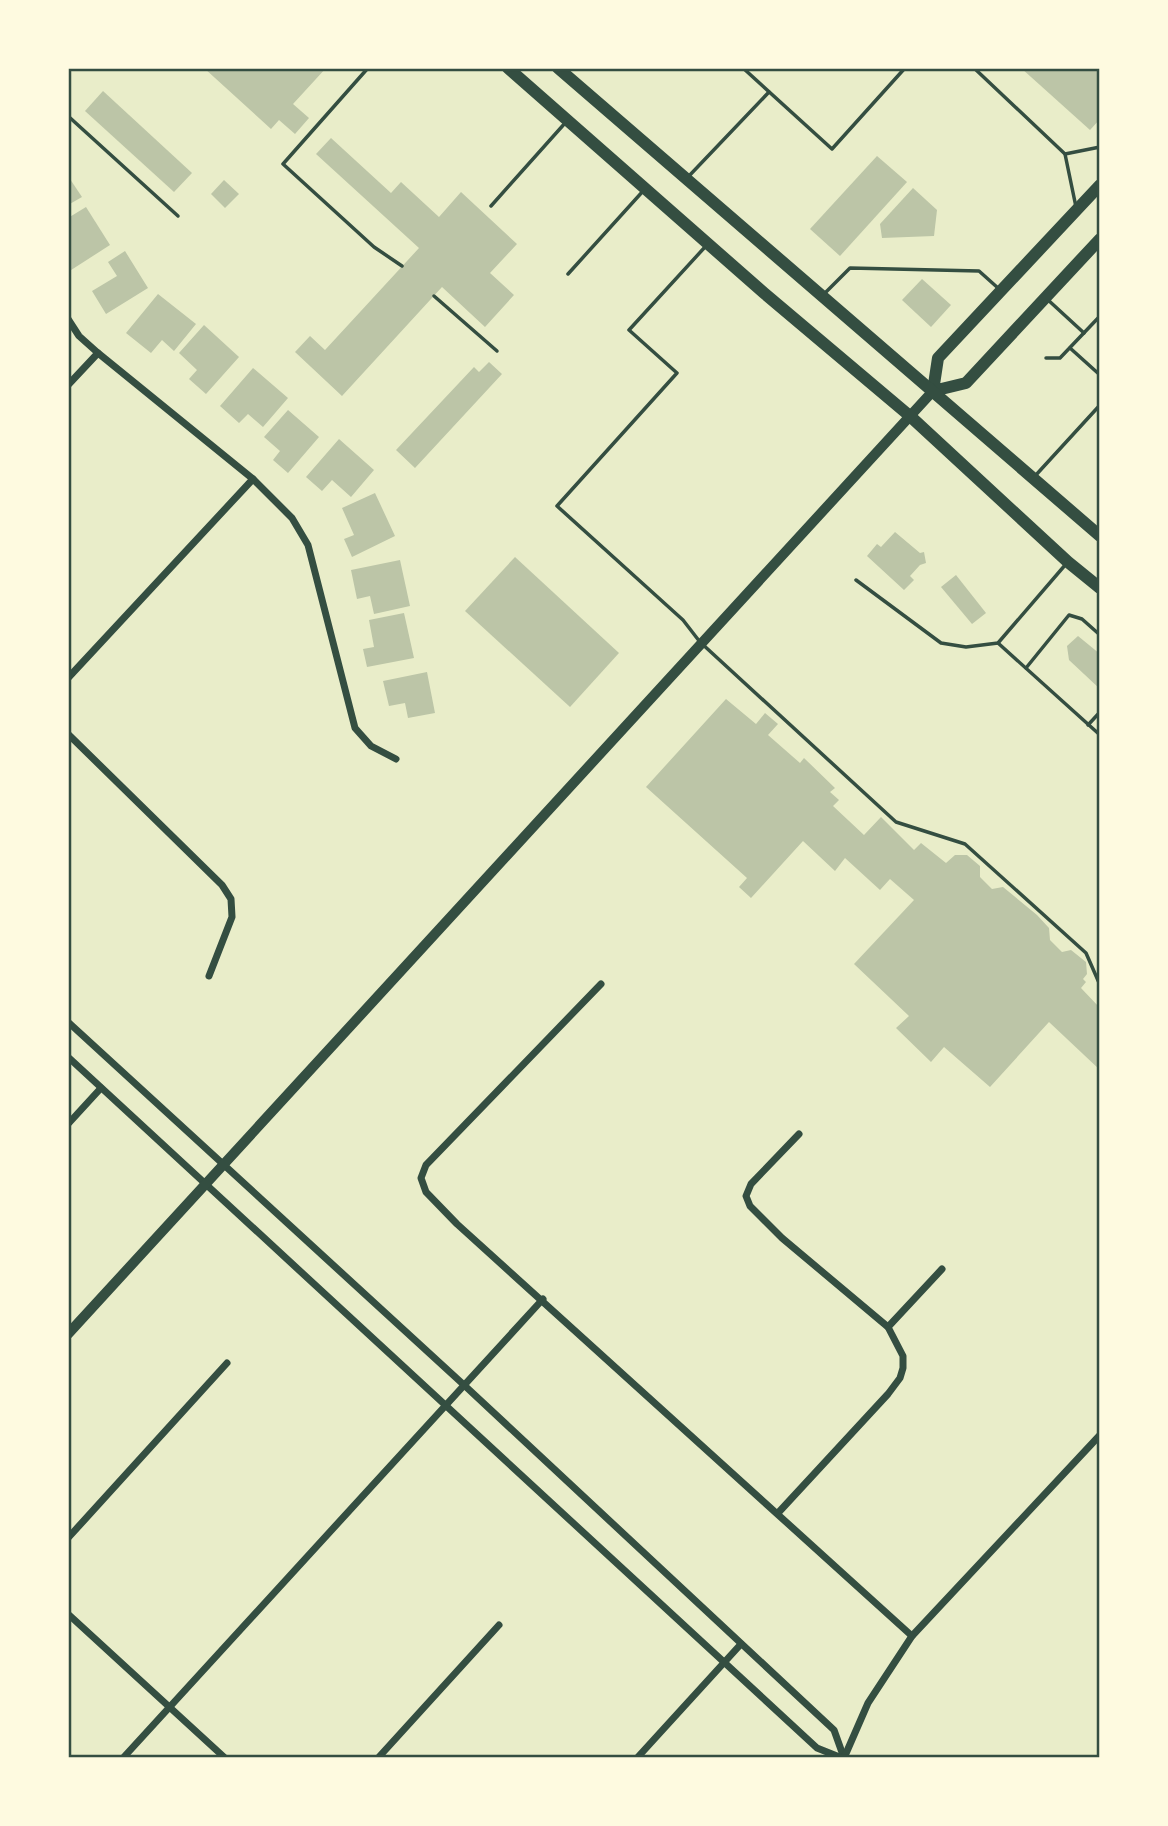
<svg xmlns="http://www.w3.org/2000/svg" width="1168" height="1826" font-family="Signika,sans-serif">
	<rect width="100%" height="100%" fill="#e9edc9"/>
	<!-- building -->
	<g fill="#bcc5a7">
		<path d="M 204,68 L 326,68 L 293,104 L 309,118 L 295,134 L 279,120 L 271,129 Z"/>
		<path d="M 1021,68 L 1100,68 L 1100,119 L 1090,130 Z"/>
		<path d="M 103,91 L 192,173 L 174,192 L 85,111 Z"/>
		<path d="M 331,138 L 391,193 L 401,182 L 439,217 L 461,192 L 517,244 L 490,273 L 514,295 L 485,327 L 442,287 L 342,396 L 295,352 L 310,336 L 325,350 L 419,248 L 316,154 Z"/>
		<path d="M 877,156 L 907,182 L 840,256 L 810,229 Z"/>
		<path d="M 68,176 L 82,197 L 68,205 Z"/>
		<path d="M 224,180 L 239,194 L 225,208 L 211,194 Z"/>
		<path d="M 913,188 L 937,210 L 934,236 L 882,238 L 880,224 Z"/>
		<path d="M 86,207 L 110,245 L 68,272 L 68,218 Z"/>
		<path d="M 125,251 L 148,288 L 106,314 L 92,291 L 117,276 L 108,262 Z"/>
		<path d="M 922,279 L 951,305 L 931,327 L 902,300 Z"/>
		<path d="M 158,294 L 196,324 L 174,351 L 162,340 L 151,353 L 126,333 Z"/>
		<path d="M 204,325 L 239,357 L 206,394 L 189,379 L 197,370 L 179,353 Z"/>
		<path d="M 489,362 L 502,374 L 415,468 L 396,450 L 474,367 L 479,372 Z"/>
		<path d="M 253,368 L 288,398 L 263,427 L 248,414 L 239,423 L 220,406 Z"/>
		<path d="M 288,410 L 319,437 L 288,473 L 273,460 L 280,451 L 264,437 Z"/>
		<path d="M 339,439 L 374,470 L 351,497 L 332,480 L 322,491 L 306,477 Z"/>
		<path d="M 375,493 L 395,536 L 352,557 L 344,539 L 354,535 L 342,508 Z"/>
		<path d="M 895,532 L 920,553 L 924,552 L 926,563 L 920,565 L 910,576 L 914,580 L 904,590 L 867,556 L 877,544 L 881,547 Z"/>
		<path d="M 515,557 L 619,653 L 570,707 L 465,611 Z"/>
		<path d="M 400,560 L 410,606 L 374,614 L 370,596 L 357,599 L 351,570 Z"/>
		<path d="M 956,575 L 986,613 L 972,624 L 941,587 Z"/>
		<path d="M 404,613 L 414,658 L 367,667 L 363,649 L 374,647 L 369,620 Z"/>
		<path d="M 1078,636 L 1100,654 L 1100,689 L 1069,660 L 1067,646 Z"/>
		<path d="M 427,672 L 435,713 L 408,718 L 405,703 L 389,706 L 383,681 Z"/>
		<path d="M 726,699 L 756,724 L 765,713 L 778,724 L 768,735 L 800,763 L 804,758 L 835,788 L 830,792 L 839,800 L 833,806 L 864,835 L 881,817 L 914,850 L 921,843 L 946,863 L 955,855 L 967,855 L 980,866 L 980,877 L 992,889 L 1003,887 L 1037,915 L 1049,928 L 1050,940 L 1062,952 L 1071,950 L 1086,962 L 1087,974 L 1083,979 L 1086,982 L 1081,988 L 1100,1008 L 1100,1070 L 1049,1022 L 990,1087 L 944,1047 L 931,1062 L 896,1028 L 909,1016 L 854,964 L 914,900 L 890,879 L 880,890 L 845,858 L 835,871 L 803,841 L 751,898 L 739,887 L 747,878 L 646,787 Z"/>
	</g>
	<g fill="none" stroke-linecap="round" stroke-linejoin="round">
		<!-- service -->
		<g stroke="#344e41" stroke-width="3.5">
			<path d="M 368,68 L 283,164 L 374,247 L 402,266"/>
			<path d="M 743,68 L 832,149 L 905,68"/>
			<path d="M 974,68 L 1065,154 L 1076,207"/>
			<path d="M 68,71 L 71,68"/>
			<path d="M 68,116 L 178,216"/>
			<path d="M 1065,154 L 1100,147"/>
			<path d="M 688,177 L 769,92"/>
			<path d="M 491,206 L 566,122"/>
			<path d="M 705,247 L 629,330 L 677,373 L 557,506 L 683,620 L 700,642 L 896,822 L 965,844 L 1086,953 L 1100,985"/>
			<path d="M 568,274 L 644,190"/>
			<path d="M 824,294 L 850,268 L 979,271 L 998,288"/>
			<path d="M 434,296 L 497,351"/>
			<path d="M 1047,299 L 1084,333"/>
			<path d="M 1070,348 L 1100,375"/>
			<path d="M 1046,358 L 1060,358 L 1100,316"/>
			<path d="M 1035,476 L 1100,405"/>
			<path d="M 856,580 L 941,643 L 966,647 L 998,643 L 1066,564"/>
			<path d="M 998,643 L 1100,735"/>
			<path d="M 1026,668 L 1069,615 L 1082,619 L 1100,635"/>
			<path d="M 1088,725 L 1100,712"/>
		</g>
		<!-- minor -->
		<g stroke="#344e41" stroke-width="7">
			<path d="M 68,319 L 79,336 L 98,353 L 253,479 L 292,518 L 308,545 L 355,728 L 371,746 L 396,759"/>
			<path d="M 68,385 L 98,353"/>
			<path d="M 68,678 L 253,479"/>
			<path d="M 68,734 L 222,885 L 231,899 L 232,917 L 209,976"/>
			<path d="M 601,984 L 426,1165 L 421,1178 L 426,1192 L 457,1224 L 912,1636"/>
			<path d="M 68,1022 L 464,1385 L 834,1730 L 844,1758"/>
			<path d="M 68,1057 L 817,1748 L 842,1758"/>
			<path d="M 68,1124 L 101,1088"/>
			<path d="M 888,1327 L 942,1269"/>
			<path d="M 778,1513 L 888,1394 L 900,1378 L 903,1368 L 903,1356 L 888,1327 L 782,1238 L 750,1206 L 746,1196 L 751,1184 L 799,1134"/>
			<path d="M 68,1538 L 227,1363"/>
			<path d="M 68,1614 L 225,1758"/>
			<path d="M 123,1758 L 543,1299"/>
			<path d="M 378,1758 L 499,1625"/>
			<path d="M 637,1758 L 741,1644"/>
			<path d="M 844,1758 L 868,1703 L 912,1636 L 1100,1435"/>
		</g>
		<!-- secondary -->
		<path stroke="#344e41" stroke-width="10" d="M 68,1334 L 933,391"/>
		<!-- primary -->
		<path stroke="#344e41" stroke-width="12" d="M 1100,185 L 938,358 L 933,391 L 966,383 L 1100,239"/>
		<!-- trunk -->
		<g stroke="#344e41" stroke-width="12">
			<path d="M 508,68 L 764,293 L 911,417 L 1068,562 L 1100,588"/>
			<path d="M 558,68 L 1100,536"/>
		</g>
	</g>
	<!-- border -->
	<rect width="1168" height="1826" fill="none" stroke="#fefae0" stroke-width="140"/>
	<rect x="70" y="70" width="1028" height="1686" fill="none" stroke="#344e41" stroke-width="2.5"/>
</svg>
